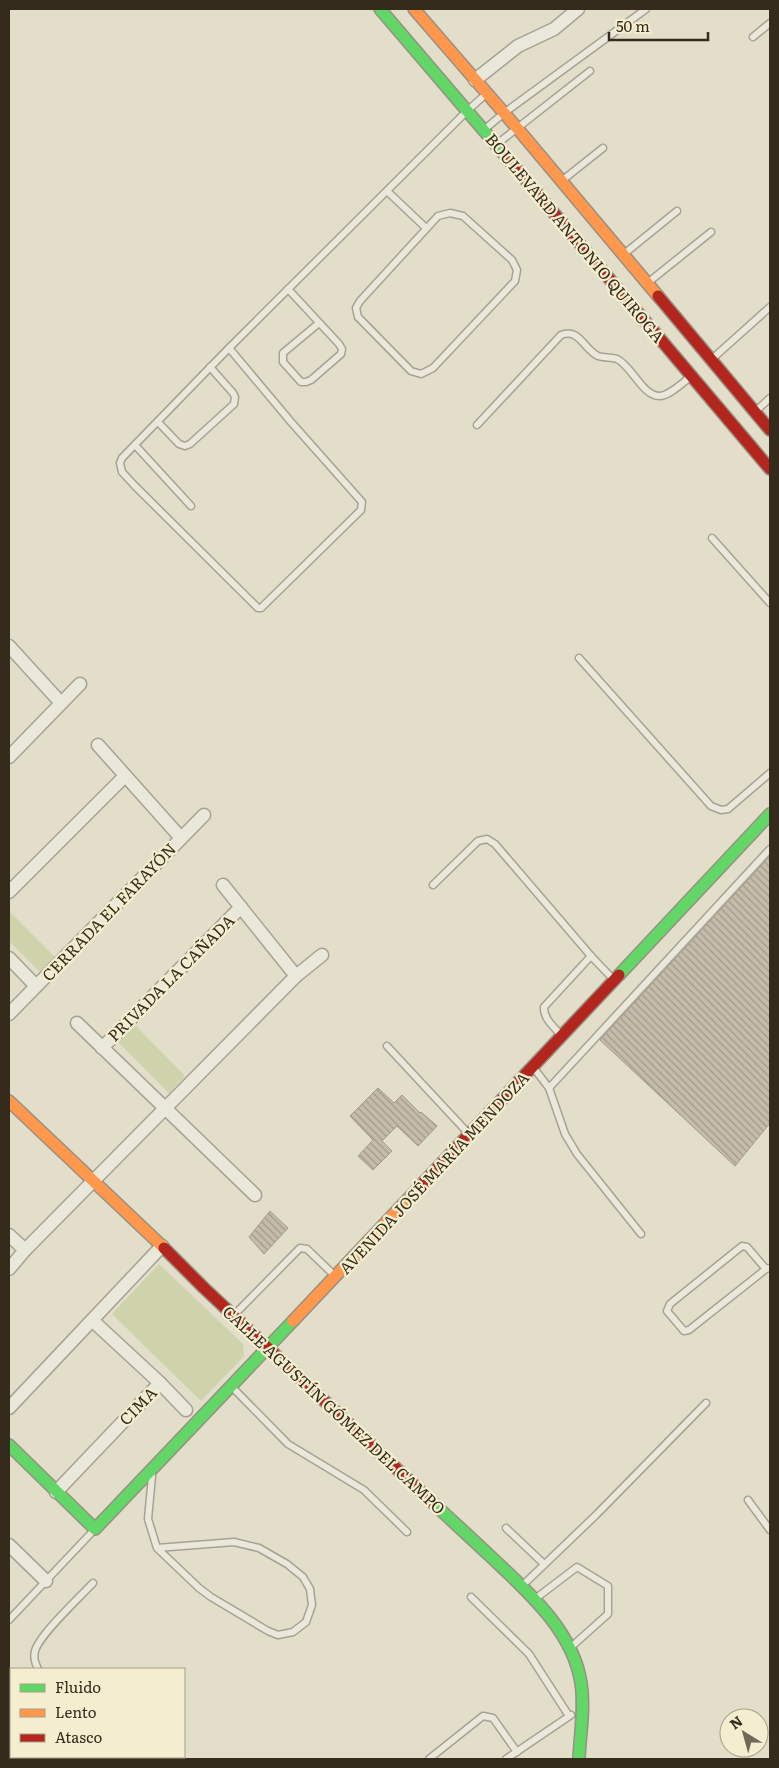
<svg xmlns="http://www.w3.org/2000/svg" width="779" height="1768" font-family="Literata,serif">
	<defs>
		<pattern id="building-back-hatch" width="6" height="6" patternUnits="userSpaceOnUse" patternTransform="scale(1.25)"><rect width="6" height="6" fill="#c6bcab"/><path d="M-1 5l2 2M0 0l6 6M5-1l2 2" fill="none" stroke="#a2998a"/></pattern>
	</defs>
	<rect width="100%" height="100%" fill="#e2deca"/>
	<!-- park -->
	<g fill="#ced3ac">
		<path d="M 9,911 L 55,957 L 40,972 L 9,941 Z"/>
		<path d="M 133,1023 L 185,1076 L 169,1093 L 116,1040 Z"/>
		<path d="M 159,1264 L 243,1344 L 244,1356 L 201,1401 L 112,1314 Z"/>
	</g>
	<!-- building -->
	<g fill="url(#building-back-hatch)" stroke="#a2998a">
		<path d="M 770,856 L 770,1123 L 735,1166 L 600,1040 Z"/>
		<path d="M 378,1088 L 394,1103 L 402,1095 L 420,1113 L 421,1112 L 437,1126 L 418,1146 L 397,1126 L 382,1141 L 392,1151 L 373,1170 L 358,1156 L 373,1140 L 350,1116 Z"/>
		<path d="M 270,1211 L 288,1228 L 264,1254 L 249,1237 Z"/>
	</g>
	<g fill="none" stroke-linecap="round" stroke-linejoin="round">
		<!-- lane casing -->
		<g stroke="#a7a293" stroke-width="9">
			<g id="lane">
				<path d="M 753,37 L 770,23"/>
				<path d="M 485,129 L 504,113 L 646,9"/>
				<path d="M 497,144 L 590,71"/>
				<path d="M 564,179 L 603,148"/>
				<path d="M 387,191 L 426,228"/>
				<path d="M 450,213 L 463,216 L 512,260 L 517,270 L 515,281 L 433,368 L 421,374 L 411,371 L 358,317 L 356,308 L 360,301 L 438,216 Z"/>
				<path d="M 624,254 L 677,211"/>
				<path d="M 650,281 L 711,232"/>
				<path d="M 288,289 L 339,344 L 342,349 L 341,354 L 311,380 L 306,382 L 301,382 L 283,362 L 283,353 L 319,323"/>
				<path d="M 229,348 L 291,422 L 362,502 L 361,510 L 261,608 L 258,608 L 135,486 L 122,472 L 120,463 L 122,458 L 229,348 L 467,111 L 486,94"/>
				<path d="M 712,359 L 770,307"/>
				<path d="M 756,411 L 770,398"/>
				<path d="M 158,422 L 179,444 L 185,446 L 190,444 L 234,404 L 235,397 L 233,393 L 210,367"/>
				<path d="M 477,425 L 561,335 C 579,328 583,348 598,356 C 604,358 611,357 617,359 C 632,366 643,397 660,396 C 670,395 681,384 689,378"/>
				<path d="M 135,445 L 191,506"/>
				<path d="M 712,538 L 770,603"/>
				<path d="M 579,658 L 711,806 L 721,810 L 728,809 L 770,773"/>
				<path d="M 433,885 L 478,841 L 487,839 L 495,844 L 591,956 L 613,979"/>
				<path d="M 561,1035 C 554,1027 543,1018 544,1007 L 591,956"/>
				<path d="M 387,1046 L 468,1133"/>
				<path d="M 533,1067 L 549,1088 L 565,1134 L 577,1154 L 641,1234"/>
				<path d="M 549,1088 L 770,849"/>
				<path d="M 766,1269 L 689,1330 L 684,1331 L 667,1311 L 670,1304 L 742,1246 L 747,1247 L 766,1269 L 770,1268"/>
				<path d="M 234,1315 L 300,1248 L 307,1249 L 334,1275"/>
				<path d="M 232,1387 L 288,1444 L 364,1490 L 407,1532"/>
				<path d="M 152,1476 L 148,1519 L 157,1548 L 199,1588 L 211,1597 L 268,1631 L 278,1635 L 293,1632 L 306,1622 L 312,1605 L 310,1589 L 303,1577 L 287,1564 L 259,1548 L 234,1542 L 157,1548"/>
				<path d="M 748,1500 L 770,1530"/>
				<path d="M 506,1528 L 544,1564"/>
				<path d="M 523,1585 L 596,1515 L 706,1403"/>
				<path d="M 471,1597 L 529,1654 L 569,1716"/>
				<path d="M 535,1599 L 577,1567 L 608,1586 L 608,1614 L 570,1648"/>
				<path d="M 9,1620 L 94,1530"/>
				<path d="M 38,1669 C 35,1663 33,1657 35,1651 C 39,1635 80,1597 93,1583"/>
				<path d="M 101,1757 L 103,1759"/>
				<path d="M 429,1759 L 483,1716 L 493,1718 L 517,1752"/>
				<path d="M 506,1759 L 571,1715"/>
			</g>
		</g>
		<!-- street casing -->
		<g stroke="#a7a293" stroke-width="15">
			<g id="street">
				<path d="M 475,80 L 518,46 L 554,29 L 578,9"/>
				<path d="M 9,646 L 61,703"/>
				<path d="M 98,745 L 181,838"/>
				<path d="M 9,757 L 80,684"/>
				<path d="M 223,885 L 296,976"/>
				<path d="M 9,892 L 125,776"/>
				<path d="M 9,958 L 36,986"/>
				<path d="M 9,1014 L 204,815"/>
				<path d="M 77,1023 L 255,1195"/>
				<path d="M 102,1048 L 241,907"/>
				<path d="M 9,1235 L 25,1250"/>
				<path d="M 9,1269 L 25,1250 L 296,976 L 322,955"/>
				<path d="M 93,1321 L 160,1383 L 186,1410"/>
				<path d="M 9,1408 L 162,1246"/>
				<path d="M 56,1492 L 160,1383"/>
				<path d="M 9,1545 L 46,1581"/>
			</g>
		</g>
		<!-- fast casing -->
		<g stroke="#969184" stroke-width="14">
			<g id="fast">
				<path d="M 380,9 L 509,160"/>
				<path d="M 619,975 L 770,814"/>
				<path d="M 9,1445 L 95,1529 L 293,1321"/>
				<path d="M 431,1501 C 450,1519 470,1537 489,1555 C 526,1590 573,1630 581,1683 C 585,1708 580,1734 579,1759"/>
			</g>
		</g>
		<!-- slow casing -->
		<g stroke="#969184" stroke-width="14">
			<g id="slow">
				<path d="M 414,9 L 517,128 L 658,296"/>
				<path d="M 9,1101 L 164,1248"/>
				<path d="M 293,1321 L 424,1182"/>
			</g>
		</g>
		<!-- jam casing -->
		<g stroke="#969184" stroke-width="14">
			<g id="jam">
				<path d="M 509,160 L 770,469"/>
				<path d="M 658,296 L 770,430"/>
				<path d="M 424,1182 L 619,975"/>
				<path d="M 164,1248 L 204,1288 L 431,1501"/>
			</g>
		</g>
		<!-- lane -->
		<use href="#lane" stroke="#eae7db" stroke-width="6"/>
		<!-- street -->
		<use href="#street" stroke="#eae7db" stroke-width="12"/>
		<!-- fast -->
		<use href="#fast" stroke="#63d668" stroke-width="11"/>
		<!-- slow -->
		<use href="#slow" stroke="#ff974d" stroke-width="11"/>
		<!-- jam -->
		<use href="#jam" stroke="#b3261e" stroke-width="11"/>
	</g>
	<g text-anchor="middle" stroke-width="4.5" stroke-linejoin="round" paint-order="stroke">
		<!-- street labels -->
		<g font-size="16" fill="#342b1c" stroke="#f4edcf">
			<text transform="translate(575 238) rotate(50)" y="6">BOULEVARD ANTONIO QUIROGA</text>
			<text transform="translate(109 912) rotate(-46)" y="6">CERRADA EL FARAYÓN</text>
			<text transform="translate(171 978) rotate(-45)" y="6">PRIVADA LA CAÑADA</text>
			<text transform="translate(434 1173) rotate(-47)" y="6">AVENIDA JOSÉ MARÍA MENDOZA</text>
			<text transform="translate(138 1406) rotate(-46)" y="6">CIMA</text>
			<text transform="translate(334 1410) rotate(43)" y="6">CALLE AGUSTÍN GÓMEZ DEL CAMPO</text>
		</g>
	</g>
	<!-- border -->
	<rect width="779" height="1768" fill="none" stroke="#342b1c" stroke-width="20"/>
	<!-- legend -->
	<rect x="10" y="1668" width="175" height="90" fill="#f4edcf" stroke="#a79f87"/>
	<rect x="20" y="1684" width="25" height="8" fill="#63d668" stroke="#a79f87"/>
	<text x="55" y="1693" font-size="15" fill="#342b1c">Fluido</text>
	<rect x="20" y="1709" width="25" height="8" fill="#ff974d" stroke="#a79f87"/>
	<text x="55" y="1718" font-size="15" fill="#342b1c">Lento</text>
	<rect x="20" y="1734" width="25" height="8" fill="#b3261e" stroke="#a79f87"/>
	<text x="55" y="1743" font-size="15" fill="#342b1c">Atasco</text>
	<!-- north arrow -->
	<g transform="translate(744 1733) rotate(323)"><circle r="24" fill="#f4edcf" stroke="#a79f87"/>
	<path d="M0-4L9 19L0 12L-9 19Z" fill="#716a59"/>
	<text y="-8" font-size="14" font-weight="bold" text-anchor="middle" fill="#342b1c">N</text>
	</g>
	<!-- scale -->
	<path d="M609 32v8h99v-8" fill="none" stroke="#342b1c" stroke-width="2.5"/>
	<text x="616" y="32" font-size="15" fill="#342b1c" stroke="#f4edcf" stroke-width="4" paint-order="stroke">50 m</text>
</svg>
